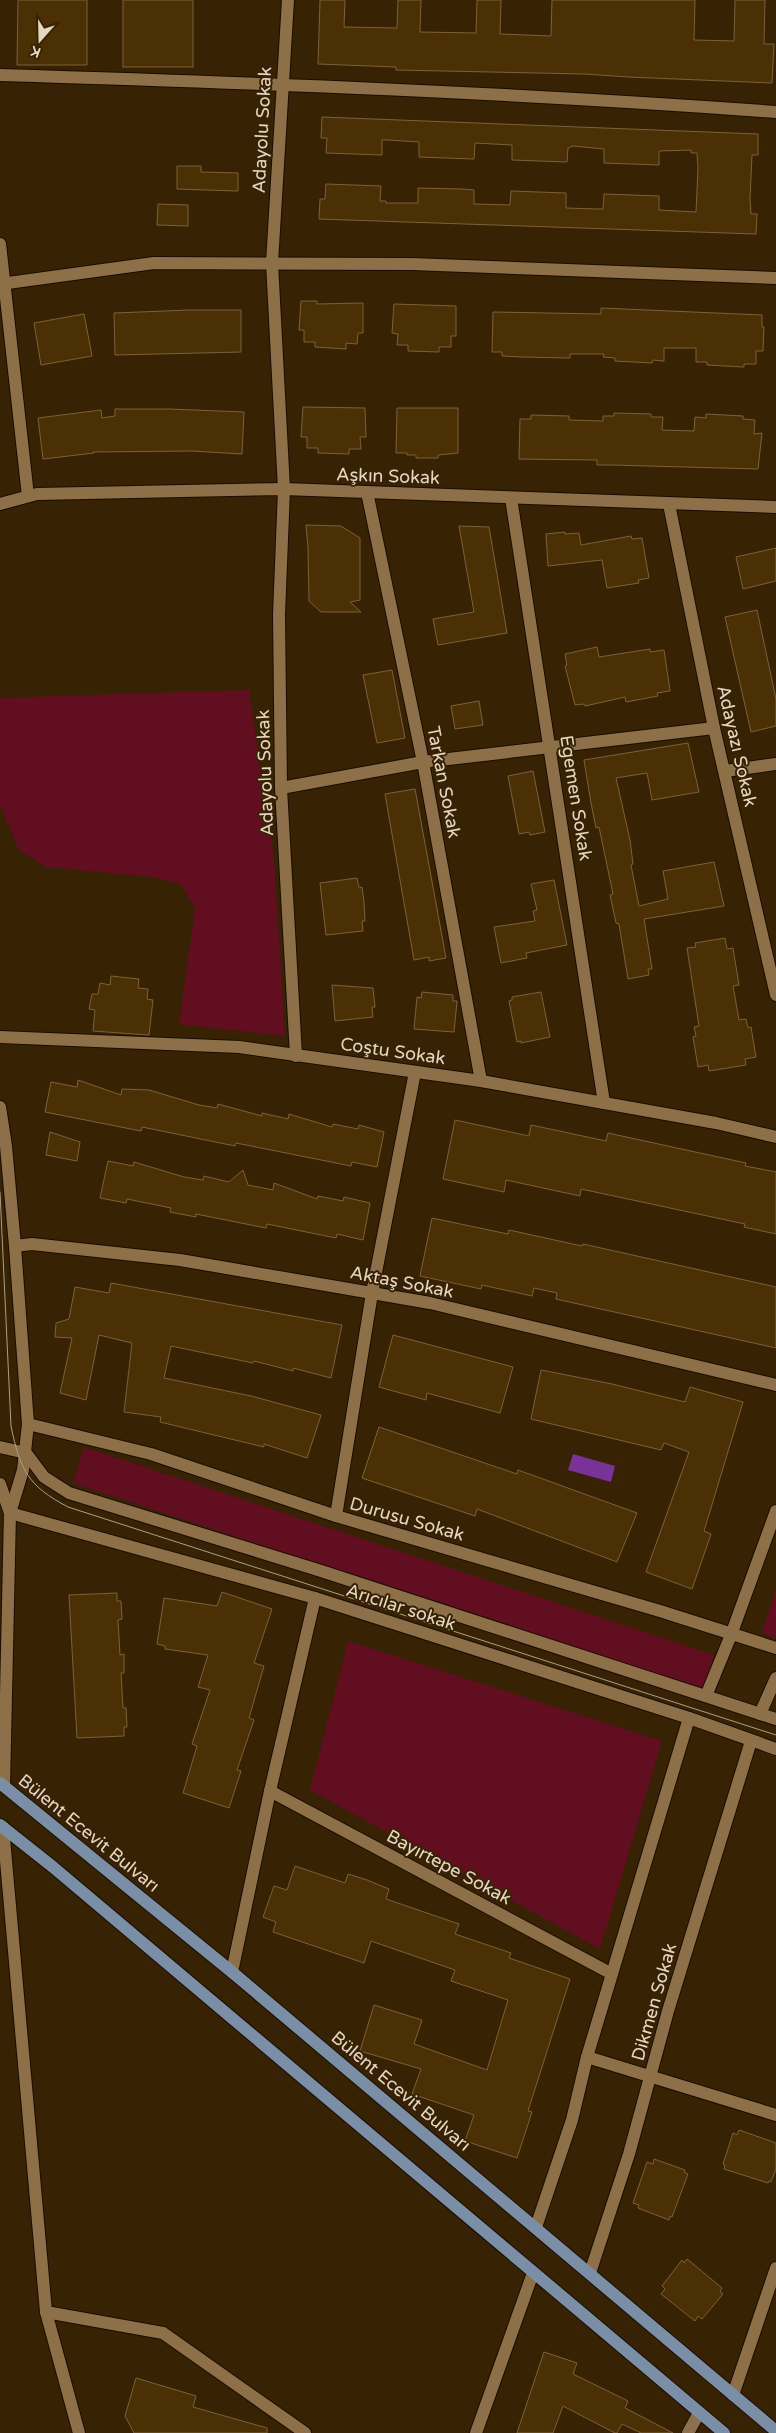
<svg xmlns="http://www.w3.org/2000/svg" width="776" height="2433" font-family="'Varela Round',sans-serif">
	<rect width="100%" height="100%" fill="#372304"/>
	<!-- green -->
	<g fill="#610e21">
		<path d="M 249,690 L 274,859 L 285,1036 L 179,1024 L 195,909 L 181,884 L 153,877 L 46,867 L 19,850 L 0,805 L 0,698 Z"/>
		<path d="M 84,1447 L 714,1655 L 703,1691 L 73,1483 Z"/>
		<path d="M 776,1590 L 776,1639 L 762,1632 Z"/>
		<path d="M 348,1641 L 662,1741 L 600,1949 L 310,1790 Z"/>
	</g>
	<!-- water -->
	<path fill="#793297" d="M 573,1454 L 615,1466 L 611,1482 L 568,1470 Z"/>
	<!-- building -->
	<g fill="#4b3005" stroke="#7d6039">
		<path d="M 18,0 L 87,0 L 87,65 L 17,65 Z"/>
		<rect x="123" y="0" width="70" height="67"/>
		<path d="M 320,0 L 345,0 L 344,27 L 397,28 L 398,0 L 421,0 L 420,32 L 476,33 L 477,0 L 501,0 L 500,34 L 551,36 L 552,0 L 695,0 L 694,40 L 734,41 L 735,0 L 765,0 L 764,44 L 774,44 L 772,83 L 628,77 L 584,74 L 396,70 L 396,67 L 318,64 Z"/>
		<path d="M 322,117 L 758,134 L 758,155 L 752,155 L 750,199 L 751,214 L 757,214 L 756,234 L 319,219 L 320,199 L 325,199 L 326,184 L 381,186 L 380,201 L 386,201 L 386,203 L 418,203 L 418,188 L 462,189 L 474,190 L 474,204 L 510,205 L 511,191 L 566,193 L 566,208 L 597,209 L 603,209 L 604,194 L 659,196 L 659,210 L 696,212 L 698,168 L 697,153 L 691,153 L 691,150 L 659,151 L 659,165 L 604,163 L 604,149 L 573,146 L 568,148 L 567,162 L 512,160 L 512,145 L 475,143 L 474,159 L 419,157 L 419,142 L 388,140 L 382,140 L 382,155 L 326,153 L 327,138 L 321,138 Z"/>
		<path d="M 177,166 L 201,166 L 201,172 L 238,173 L 238,191 L 177,189 Z"/>
		<path d="M 158,204 L 188,205 L 188,226 L 157,225 Z"/>
		<path d="M 301,301 L 317,301 L 317,304 L 363,303 L 363,333 L 358,333 L 357,344 L 346,343 L 346,349 L 315,347 L 315,342 L 304,342 L 304,330 L 299,330 Z"/>
		<path d="M 394,304 L 456,306 L 456,336 L 451,336 L 451,347 L 439,347 L 439,352 L 408,351 L 408,345 L 397,345 L 398,334 L 392,333 Z"/>
		<path d="M 601,308 L 762,315 L 762,327 L 764,327 L 763,351 L 756,351 L 756,364 L 744,364 L 744,367 L 707,365 L 707,362 L 696,362 L 696,348 L 664,348 L 664,361 L 653,360 L 652,363 L 615,361 L 615,358 L 603,357 L 604,354 L 570,354 L 570,358 L 521,357 L 502,356 L 502,352 L 492,352 L 493,312 L 601,314 Z"/>
		<path d="M 190,310 L 241,310 L 241,352 L 115,355 L 114,313 Z"/>
		<path d="M 84,314 L 92,356 L 41,365 L 34,323 Z"/>
		<path d="M 303,407 L 365,408 L 366,437 L 360,437 L 361,449 L 349,449 L 349,454 L 318,453 L 318,448 L 307,448 L 307,437 L 301,437 Z"/>
		<path d="M 397,408 L 458,408 L 458,453 L 438,455 L 438,458 L 416,458 L 416,455 L 407,455 L 407,453 L 396,453 Z"/>
		<path d="M 115,409 L 169,409 L 244,412 L 242,454 L 192,451 L 93,452 L 94,453 L 43,459 L 38,418 L 101,410 L 102,418 L 115,416 Z"/>
		<path d="M 614,413 L 651,414 L 651,417 L 663,417 L 662,430 L 694,431 L 695,417 L 706,418 L 706,414 L 743,416 L 743,419 L 755,420 L 754,434 L 762,433 L 758,469 L 612,465 L 597,465 L 597,460 L 519,459 L 520,419 L 531,419 L 531,415 L 569,416 L 569,420 L 603,421 L 603,416 L 614,416 Z"/>
		<path d="M 306,525 L 341,526 L 360,538 L 360,600 L 350,602 L 361,612 L 321,612 L 309,601 L 308,548 Z"/>
		<path d="M 459,526 L 489,527 L 507,633 L 438,645 L 433,619 L 474,612 Z"/>
		<path d="M 565,532 L 565,534 L 579,533 L 581,545 L 631,536 L 632,539 L 642,538 L 649,578 L 638,580 L 639,583 L 607,588 L 602,560 L 548,566 L 546,534 Z"/>
		<path d="M 776,548 L 776,581 L 743,589 L 736,557 Z"/>
		<path d="M 757,610 L 776,699 L 776,726 L 751,732 L 725,617 Z"/>
		<path d="M 597,647 L 599,657 L 650,649 L 650,652 L 664,650 L 670,691 L 657,693 L 658,696 L 626,702 L 625,697 L 585,706 L 584,704 L 575,705 L 565,666 L 567,665 L 565,654 Z"/>
		<path d="M 392,670 L 405,738 L 377,743 L 363,675 Z"/>
		<path d="M 479,701 L 483,725 L 455,729 L 451,706 Z"/>
		<path d="M 688,743 L 699,792 L 652,800 L 647,773 L 616,778 L 630,840 L 633,864 L 631,865 L 639,906 L 668,899 L 663,871 L 714,862 L 724,906 L 644,919 L 652,969 L 648,969 L 649,975 L 628,979 L 619,924 L 616,923 L 610,895 L 613,894 L 599,827 L 596,828 L 591,803 L 584,760 Z"/>
		<path d="M 533,771 L 545,832 L 530,835 L 529,832 L 519,834 L 508,776 Z"/>
		<path d="M 415,789 L 446,958 L 429,961 L 429,957 L 414,960 L 385,794 Z"/>
		<path d="M 357,878 L 359,888 L 362,887 L 364,902 L 365,921 L 362,921 L 363,931 L 326,935 L 320,883 Z"/>
		<path d="M 554,880 L 567,945 L 526,953 L 527,958 L 501,963 L 494,927 L 535,921 L 533,911 L 537,910 L 531,884 Z"/>
		<path d="M 725,938 L 727,949 L 733,948 L 739,985 L 733,986 L 739,1020 L 746,1019 L 748,1028 L 751,1027 L 756,1057 L 745,1059 L 746,1065 L 709,1071 L 708,1065 L 698,1067 L 693,1037 L 696,1036 L 694,1027 L 699,1026 L 687,948 L 696,947 L 695,943 Z"/>
		<path d="M 111,976 L 139,979 L 138,988 L 148,989 L 147,999 L 153,1000 L 149,1035 L 93,1031 L 95,1010 L 89,1009 L 92,994 L 98,994 L 100,983 L 110,985 Z"/>
		<path d="M 332,985 L 373,988 L 375,1007 L 372,1007 L 373,1017 L 335,1021 Z"/>
		<path d="M 422,992 L 453,995 L 453,1001 L 457,1001 L 454,1032 L 414,1029 L 417,997 L 421,998 Z"/>
		<path d="M 541,992 L 550,1037 L 521,1043 L 521,1041 L 517,1042 L 509,1001 L 512,1000 L 512,997 Z"/>
		<path d="M 78,1080 L 121,1095 L 122,1089 L 149,1090 L 199,1105 L 217,1108 L 218,1104 L 262,1116 L 262,1113 L 288,1119 L 289,1114 L 332,1127 L 333,1124 L 358,1129 L 359,1125 L 384,1132 L 377,1167 L 352,1162 L 351,1166 L 236,1143 L 235,1146 L 142,1127 L 141,1131 L 45,1112 L 51,1082 L 77,1087 Z"/>
		<path d="M 455,1120 L 529,1136 L 531,1125 L 606,1141 L 608,1133 L 746,1163 L 745,1166 L 776,1172 L 776,1234 L 744,1227 L 745,1224 L 581,1189 L 580,1196 L 506,1180 L 504,1192 L 443,1179 Z"/>
		<path d="M 50,1132 L 80,1142 L 77,1161 L 46,1155 Z"/>
		<path d="M 108,1161 L 133,1166 L 134,1162 L 184,1177 L 203,1180 L 204,1176 L 229,1182 L 243,1170 L 248,1185 L 273,1190 L 274,1183 L 317,1199 L 318,1196 L 343,1201 L 344,1197 L 370,1203 L 363,1240 L 337,1234 L 336,1238 L 267,1224 L 266,1228 L 196,1214 L 196,1217 L 170,1212 L 171,1208 L 127,1199 L 126,1203 L 100,1198 Z"/>
		<path d="M 432,1218 L 508,1234 L 509,1230 L 582,1246 L 583,1244 L 776,1287 L 776,1348 L 556,1299 L 557,1293 L 534,1288 L 532,1296 L 482,1285 L 481,1289 L 420,1276 Z"/>
		<path d="M 111,1283 L 342,1325 L 331,1378 L 293,1368 L 293,1371 L 254,1361 L 253,1363 L 171,1346 L 164,1378 L 251,1396 L 321,1415 L 307,1458 L 264,1444 L 264,1447 L 160,1422 L 161,1417 L 124,1412 L 132,1343 L 99,1335 L 86,1400 L 60,1393 L 72,1338 L 55,1337 L 56,1323 L 69,1319 L 75,1287 L 109,1293 Z"/>
		<path d="M 393,1335 L 513,1367 L 500,1413 L 427,1393 L 426,1400 L 379,1387 Z"/>
		<path d="M 541,1370 L 612,1384 L 685,1402 L 690,1387 L 743,1402 L 704,1531 L 711,1534 L 692,1589 L 646,1572 L 689,1452 L 664,1443 L 661,1450 L 531,1419 Z"/>
		<path d="M 379,1427 L 517,1474 L 518,1470 L 637,1513 L 617,1562 L 477,1509 L 475,1516 L 362,1478 Z"/>
		<path d="M 222,1592 L 272,1609 L 254,1663 L 264,1666 L 249,1718 L 254,1720 L 237,1770 L 241,1771 L 229,1808 L 183,1793 L 197,1746 L 192,1744 L 210,1690 L 198,1687 L 208,1655 L 165,1649 L 165,1646 L 157,1644 L 164,1598 L 217,1606 Z"/>
		<path d="M 117,1593 L 117,1601 L 121,1601 L 122,1619 L 118,1620 L 120,1655 L 124,1654 L 124,1673 L 121,1673 L 123,1708 L 126,1708 L 127,1727 L 124,1727 L 124,1736 L 77,1738 L 69,1595 Z"/>
		<path d="M 295,1866 L 345,1883 L 348,1874 L 367,1880 L 389,1889 L 386,1899 L 459,1924 L 455,1934 L 511,1953 L 509,1958 L 570,1979 L 528,2111 L 532,2112 L 517,2158 L 465,2141 L 474,2115 L 412,2094 L 421,2069 L 360,2051 L 374,2005 L 422,2020 L 414,2044 L 487,2070 L 508,2000 L 451,1981 L 455,1970 L 371,1941 L 364,1963 L 273,1932 L 276,1922 L 263,1917 L 274,1886 L 287,1890 Z"/>
		<path d="M 739,2130 L 776,2143 L 776,2169 L 771,2182 L 769,2181 L 768,2183 L 724,2169 L 725,2165 L 723,2164 L 733,2133 L 737,2135 Z"/>
		<path d="M 654,2159 L 685,2170 L 684,2172 L 688,2174 L 672,2217 L 670,2216 L 669,2220 L 638,2208 L 639,2205 L 633,2203 L 647,2162 L 653,2164 Z"/>
		<path d="M 687,2259 L 722,2288 L 720,2292 L 723,2294 L 702,2319 L 698,2316 L 695,2321 L 661,2294 L 665,2289 L 662,2286 L 682,2260 L 684,2263 Z"/>
		<path d="M 544,2352 L 577,2363 L 573,2374 L 628,2401 L 625,2408 L 673,2433 L 641,2433 L 622,2424 L 617,2433 L 615,2433 L 563,2406 L 553,2433 L 517,2433 Z"/>
		<path d="M 136,2378 L 196,2396 L 193,2407 L 267,2428 L 267,2433 L 134,2433 L 125,2416 Z"/>
	</g>
	<g fill="none" stroke-linecap="round" stroke-linejoin="round">
		<!-- minor casing -->
		<g stroke="#1a0d00" stroke-width="14">
			<g id="minor">
				<path d="M 288,0 L 272,263 L 284,489 L 279,615 L 281,788 L 296,1056"/>
				<path d="M 0,75 C 259,83 518,93 776,112"/>
				<path d="M 0,244 L 28,496"/>
				<path d="M 0,284 L 154,263 L 412,264 L 776,278"/>
				<path d="M 367,492 L 423,762 L 481,1081"/>
				<path d="M 511,498 L 604,1103"/>
				<path d="M 0,504 L 37,494 L 284,489 L 776,507"/>
				<path d="M 669,504 L 714,728 L 776,995"/>
				<path d="M 725,771 L 776,764"/>
				<path d="M 281,788 L 423,762 L 714,728"/>
				<path d="M 0,1037 L 239,1047 L 481,1081 L 716,1123 L 776,1137"/>
				<path d="M 0,1107 L 6,1146 L 15,1246 L 28,1424 L 23,1470 L 10,1513 L 4,1786"/>
				<path d="M 15,1246 L 32,1244 L 180,1260 L 430,1303 L 776,1385"/>
				<path d="M 28,1424 L 151,1454 L 336,1516 L 660,1611 L 776,1648"/>
				<path d="M 0,1447 L 26,1453 L 44,1477 L 69,1493 L 318,1570 L 776,1719"/>
				<path d="M 0,1484 L 10,1513"/>
				<path d="M 10,1513 L 315,1598 L 689,1718 L 776,1749"/>
				<path d="M 336,1516 L 372,1293 L 415,1072"/>
				<path d="M 706,1696 L 731,1635 L 776,1511"/>
				<path d="M 760,1714 L 776,1678"/>
				<path d="M 270,1791 L 612,1974"/>
				<path d="M 3,1827 L 46,2312 L 79,2433"/>
				<path d="M 232,1972 L 270,1791 L 315,1598"/>
				<path d="M 587,2057 L 776,2115"/>
				<path d="M 536,2227 L 572,2120 L 587,2057 L 689,1718"/>
				<path d="M 590,2273 L 629,2154 L 668,2011 L 751,1741"/>
				<path d="M 46,2312 L 163,2333 L 305,2433"/>
				<path d="M 733,2395 L 776,2268"/>
				<path d="M 476,2433 L 533,2273"/>
				<path d="M 688,2433 L 699,2413"/>
			</g>
		</g>
		<!-- major casing -->
		<g stroke="#1a0d00" stroke-width="14">
			<g id="major">
				<path d="M 0,1783 L 232,1972 L 776,2431"/>
				<path d="M 0,1825 L 53,1867 L 724,2433"/>
			</g>
		</g>
		<!-- minor -->
		<use href="#minor" stroke="#8d7048" stroke-width="12"/>
		<!-- major -->
		<use href="#major" stroke="#7a8fa5" stroke-width="12"/>
		<!-- tram -->
		<path stroke="#af9e85" stroke-width="1" d="M 0,1192 L 11,1426 C 20,1470 28,1486 68,1507 L 776,1735"/>
	</g>
	<g text-anchor="middle" stroke-width="4" stroke-linejoin="round" paint-order="stroke">
		<!-- street labels -->
		<g font-size="18" fill="#e6d6c1" stroke="#372304">
			<text transform="translate(262 130) rotate(-87)" y="6">Adayolu Sokak</text>
			<text transform="translate(388 476) rotate(2)" y="6">Aşkın Sokak</text>
			<text transform="translate(737 746) rotate(77)" y="6">Adayazı Sokak</text>
			<text transform="translate(265 773) rotate(-92)" y="6">Adayolu Sokak</text>
			<text transform="translate(444 782) rotate(79)" y="6">Tarkan Sokak</text>
			<text transform="translate(576 798) rotate(81)" y="6">Egemen Sokak</text>
			<text transform="translate(393 1051) rotate(8)" y="6">Coştu Sokak</text>
			<text transform="translate(402 1282) rotate(11)" y="6">Aktaş Sokak</text>
			<text transform="translate(407 1519) rotate(16)" y="6">Durusu Sokak</text>
			<text transform="translate(401 1607) rotate(18)" y="6">Arıcılar sokak</text>
			<text transform="translate(89 1833) rotate(39)" y="6">Bülent Ecevit Bulvarı</text>
			<text transform="translate(449 1867) rotate(28)" y="6">Bayırtepe Sokak</text>
			<text transform="translate(654 2002) rotate(-74)" y="6">Dikmen Sokak</text>
			<text transform="translate(401 2091) rotate(40)" y="6">Bülent Ecevit Bulvarı</text>
		</g>
	</g>
	<!-- north arrow -->
	<g transform="translate(40 40) rotate(200)" stroke="#372304" stroke-width="4" paint-order="stroke">
	<path d="M0-4L9 19L0 12L-9 19Z" fill="#e6d6c1"/>
	<text y="-8" font-size="14" font-weight="bold" text-anchor="middle" fill="#e6d6c1">K</text>
	</g>
</svg>
